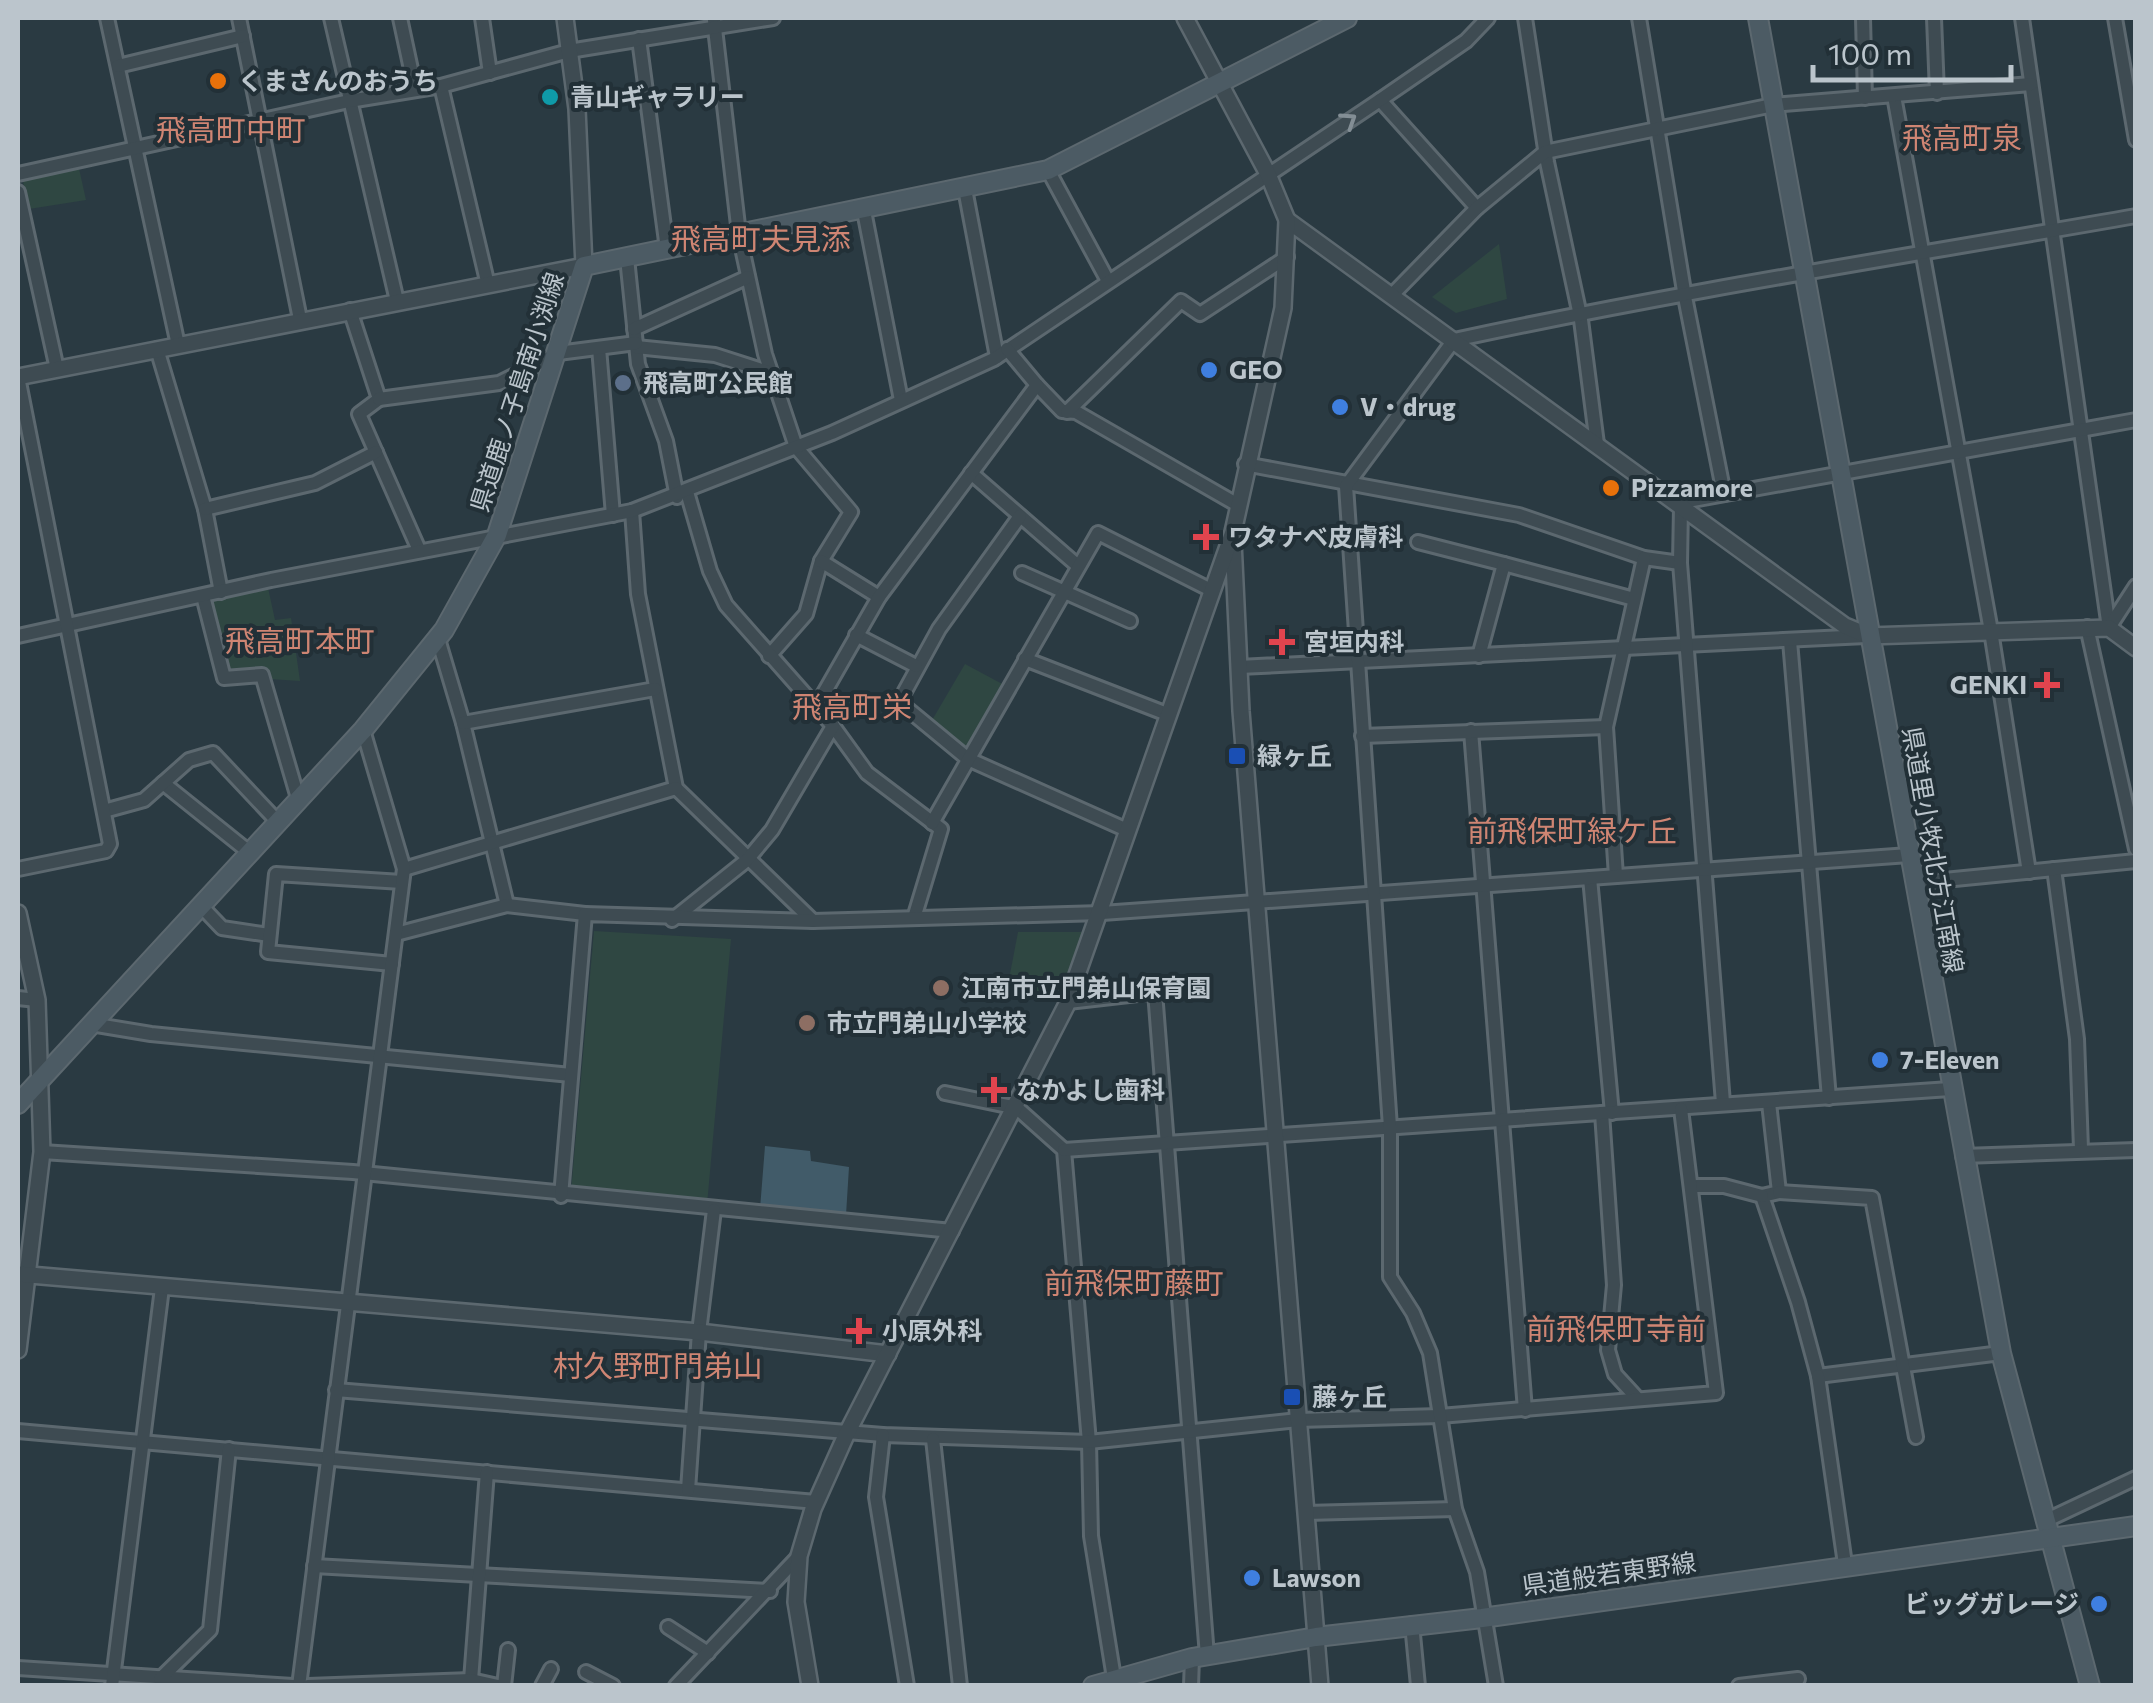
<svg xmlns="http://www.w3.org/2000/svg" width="2153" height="1703" font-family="Commissioner,'Noto Sans JP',sans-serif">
	<rect width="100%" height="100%" fill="#2a3a42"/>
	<!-- green -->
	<g fill="#2f4742">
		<path d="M 78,164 L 86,200 L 29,209 L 22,177 Z"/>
		<path d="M 1499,244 L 1507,299 L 1456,313 L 1432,297 Z"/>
		<path d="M 267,583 L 275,620 L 291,618 L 300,681 L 226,676 L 205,598 Z"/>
		<path d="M 965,664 L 1006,686 L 968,753 L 931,722 Z"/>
		<path d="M 594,931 L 731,939 L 707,1205 L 571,1191 Z"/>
		<path d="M 1018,932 L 1093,932 L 1068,1002 L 1006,995 Z"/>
	</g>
	<!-- water -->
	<path fill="#415b69" d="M 765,1146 L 810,1151 L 811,1161 L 849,1167 L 846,1215 L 760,1209 Z"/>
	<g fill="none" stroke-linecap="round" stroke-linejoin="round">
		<!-- minor casing -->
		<g stroke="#5c686f" stroke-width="18">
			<g id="minor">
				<path d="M 107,18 L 178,345"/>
				<path d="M 239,18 L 300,319"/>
				<path d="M 331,18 L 397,301"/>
				<path d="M 400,18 L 415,88"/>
				<path d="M 482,18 L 490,73"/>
				<path d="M 1525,18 L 1547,162 L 1581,320 L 1597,444"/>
				<path d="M 1639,18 L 1685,297 L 1724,494"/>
				<path d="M 1863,18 L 1865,98"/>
				<path d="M 1934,18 L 1937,93"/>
				<path d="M 2022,18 L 2109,628"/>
				<path d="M 2115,18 L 2136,140"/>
				<path d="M 714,20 L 739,234 L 765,354 L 796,447 L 851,512 L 821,561 L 806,614 L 769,656"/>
				<path d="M 639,39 L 667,249"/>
				<path d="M 118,66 L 243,36"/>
				<path d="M 441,86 L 488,285"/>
				<path d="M 1894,96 L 1991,631 L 2029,872"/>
				<path d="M 1380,100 L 1477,208"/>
				<path d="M 1048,170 L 1108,281"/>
				<path d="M 18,174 L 349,101 L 441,86 L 569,51 L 773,18"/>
				<path d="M 965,189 L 997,357"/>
				<path d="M 18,192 L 57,369"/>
				<path d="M 864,211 L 901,400"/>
				<path d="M 627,258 L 638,364 L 666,441 L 677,497"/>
				<path d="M 1393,294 L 1477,208 L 1545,152 L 1773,105 L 2031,84"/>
				<path d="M 350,310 L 379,399 L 359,414 L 419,550"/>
				<path d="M 634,329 L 748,277"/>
				<path d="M 636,347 L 715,355 L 771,373"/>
				<path d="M 599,348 L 613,515"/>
				<path d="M 157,349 L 205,509 L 221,592"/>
				<path d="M 558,353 L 636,343"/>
				<path d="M 1037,385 L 1062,411 L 1076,412 L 1238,505"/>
				<path d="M 379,399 L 499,383 L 557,354"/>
				<path d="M 1067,412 L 1181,301 L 1200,314 L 1287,257"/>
				<path d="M 1245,464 L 1519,515 L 1644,558 L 1680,563"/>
				<path d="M 971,473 L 1078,566"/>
				<path d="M 687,492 L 710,571 L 726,605 L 833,726 L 867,773 L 941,829 L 914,918"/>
				<path d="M 205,509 L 315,483 L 376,452"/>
				<path d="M 632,511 L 638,594 L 676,788 L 813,921"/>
				<path d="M 1020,516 L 939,629 L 899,702 L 968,759 L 1127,830"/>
				<path d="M 1418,542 L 1504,564"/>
				<path d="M 821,561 L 879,597"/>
				<path d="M 1022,573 L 1130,621"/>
				<path d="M 203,596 L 224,678 L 262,675 L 298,798"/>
				<path d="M 2110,626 L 2136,586"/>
				<path d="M 2087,627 L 2136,849"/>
				<path d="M 856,635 L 916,666"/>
				<path d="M 18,636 L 271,580 L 632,511 L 832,433 L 994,359 L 1380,100 L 1466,41 L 1488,18"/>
				<path d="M 438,639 L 463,723 L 507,905"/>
				<path d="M 1790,641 L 1829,1098"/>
				<path d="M 1479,656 L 1504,564 L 1634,599"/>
				<path d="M 1025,659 L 1167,714"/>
				<path d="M 1239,667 L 1866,636"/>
				<path d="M 816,707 L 879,597 L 1037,385 L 1007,349"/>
				<path d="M 463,723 L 655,689"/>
				<path d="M 1471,731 L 1525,1410"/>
				<path d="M 1362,736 L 1606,727"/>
				<path d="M 163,783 L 249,852"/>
				<path d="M 104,811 L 144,800 L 189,760 L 213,753 L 277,821"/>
				<path d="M 932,823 L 1098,533 L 1211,590"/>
				<path d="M 18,869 L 106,851 L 110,844 L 18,377"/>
				<path d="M 404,869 L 676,788"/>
				<path d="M 2054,869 L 2077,1039 L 2081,1149"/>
				<path d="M 1616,876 L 1606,727 L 1644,558"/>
				<path d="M 1590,878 L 1612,1113"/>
				<path d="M 1914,883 L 2136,861"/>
				<path d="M 201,906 L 222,928 L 269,935"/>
				<path d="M 672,920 L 747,860 L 772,830 L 833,726"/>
				<path d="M 396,934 L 507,905 L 585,914"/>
				<path d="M 392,964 L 268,952 L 276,874 L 402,882"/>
				<path d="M 18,998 L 37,1000"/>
				<path d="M 1068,1002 L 1155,992 L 1207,1656"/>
				<path d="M 91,1024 L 151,1034 L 571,1075"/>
				<path d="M 945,1093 L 1017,1108 L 1064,1150 L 1089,1442 L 1091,1536 L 1114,1678"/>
				<path d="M 1723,1103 L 1680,563 L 1681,507 L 1687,501 L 2136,420"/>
				<path d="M 1769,1103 L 1779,1192 L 1762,1196 L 1798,1302 L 1818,1376 L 2001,1353"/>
				<path d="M 1602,1113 L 1614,1285 L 1608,1350 L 1615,1374 L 1637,1398"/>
				<path d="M 1064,1150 L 1950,1089"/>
				<path d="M 42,1152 L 353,1172 L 952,1231"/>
				<path d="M 1963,1156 L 2136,1150"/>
				<path d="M 1691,1186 L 1724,1186 L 1762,1196"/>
				<path d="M 1779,1192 L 1872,1198 L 1916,1437"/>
				<path d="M 561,1196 L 585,914 L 813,921 L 1102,913 L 1909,855"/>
				<path d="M 1818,1376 L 1845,1564"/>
				<path d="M 336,1390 L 883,1435 L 1089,1442 L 1298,1420 L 1440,1416 L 1716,1393 L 1681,1109"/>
				<path d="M 18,1431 L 816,1502"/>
				<path d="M 883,1435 L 876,1497 L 907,1686"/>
				<path d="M 933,1439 L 960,1686"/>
				<path d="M 688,1490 L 699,1332 L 714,1210"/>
				<path d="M 1306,1513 L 1455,1509"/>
				<path d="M 2045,1521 L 2136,1478"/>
				<path d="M 314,1566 L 770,1591"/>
				<path d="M 1412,1624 L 1418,1686"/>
				<path d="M 668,1627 L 708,1653"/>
				<path d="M 18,1668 L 293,1686"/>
				<path d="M 586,1672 L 613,1686"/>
				<path d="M 160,1679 L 210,1630 L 229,1449"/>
				<path d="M 471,1680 L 487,1472"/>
				<path d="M 112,1686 L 162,1288"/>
				<path d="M 299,1686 L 404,869 L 363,730"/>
				<path d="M 308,1686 L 471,1680 L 498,1686"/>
				<path d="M 504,1686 L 508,1650"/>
				<path d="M 542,1686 L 551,1669"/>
				<path d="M 676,1686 L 799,1556"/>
				<path d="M 1191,1686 L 1192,1658"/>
				<path d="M 1496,1686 L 1477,1572 L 1455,1509 L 1430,1353 L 1413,1313 L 1390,1277 L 1390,1127 L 1346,486 L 1454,340 C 1680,291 1908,256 2136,216"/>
				<path d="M 1739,1686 L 1798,1679"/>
			</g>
		</g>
		<!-- tertiary casing -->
		<g stroke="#5c686f" stroke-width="20">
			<g id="tertiary">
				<path d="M 1287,220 L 1845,626 L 1869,636 L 2109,628 L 2136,648"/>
				<path d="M 18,377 L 584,266 L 577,109 L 565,18"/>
				<path d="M 1233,541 L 1241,711 L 1320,1686"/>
				<path d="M 18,913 L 37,1000 L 42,1152 L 18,1350"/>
				<path d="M 18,1274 L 699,1332 L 888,1354"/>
				<path d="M 810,1686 L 796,1602 L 799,1556 L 813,1509 L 847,1433 L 1066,1006 L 1233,532 L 1283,308 L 1287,220 L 1268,174 L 1185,18"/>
			</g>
		</g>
		<!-- secondary casing -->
		<g stroke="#5c686f" stroke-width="22">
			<g id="secondary">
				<path d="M 1758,18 L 2001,1353 L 2090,1686"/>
				<path d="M 18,1104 L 363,730 L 444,630 L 497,535 L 584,266 L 1048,170 L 1347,18"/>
				<path d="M 1093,1686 L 1192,1658 L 1316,1637 L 1482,1618 L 2136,1526"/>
			</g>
		</g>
		<!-- minor -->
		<use href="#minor" stroke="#3e4b52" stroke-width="12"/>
		<!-- tertiary -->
		<use href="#tertiary" stroke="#3e4b52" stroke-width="15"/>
		<!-- secondary -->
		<use href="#secondary" stroke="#4c5b64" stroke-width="18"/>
	</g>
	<!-- one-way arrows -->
	<defs><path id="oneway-chevron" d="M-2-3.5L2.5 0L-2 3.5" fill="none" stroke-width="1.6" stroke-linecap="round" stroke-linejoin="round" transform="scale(2.5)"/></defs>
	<use stroke="#838e95" href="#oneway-chevron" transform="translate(1349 120) rotate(-33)"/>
	<!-- markers -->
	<g fill="#e8710a" stroke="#223037" stroke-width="4">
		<circle cx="218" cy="81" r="10"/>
		<circle cx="1611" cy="488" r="10"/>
	</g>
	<circle fill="#0f9aa8" stroke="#223037" stroke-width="4" cx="550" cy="97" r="10"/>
	<g fill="#3f7fe0" stroke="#223037" stroke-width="4">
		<circle cx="1209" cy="370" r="10"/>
		<circle cx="1340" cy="407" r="10"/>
		<circle cx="1880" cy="1060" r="10"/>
		<circle cx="1252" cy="1578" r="10"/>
		<circle cx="2099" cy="1604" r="10"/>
	</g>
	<circle fill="#5c6f8a" stroke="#223037" stroke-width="4" cx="623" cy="383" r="10"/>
	<g fill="#e0444e" stroke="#223037" stroke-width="4">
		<path d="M1201 522h10v10h10v10h-10v10h-10v-10h-10v-10h10z"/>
		<path d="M1277 627h10v10h10v10h-10v10h-10v-10h-10v-10h10z"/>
		<path d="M2042 670h10v10h10v10h-10v10h-10v-10h-10v-10h10z"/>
		<path d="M989 1075h10v10h10v10h-10v10h-10v-10h-10v-10h10z"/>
		<path d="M854 1316h10v10h10v10h-10v10h-10v-10h-10v-10h10z"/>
	</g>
	<g fill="#1a4fb4" stroke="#223037" stroke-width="4">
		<rect x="1227" y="746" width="20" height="20" rx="5"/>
		<rect x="1282" y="1387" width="20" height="20" rx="5"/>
	</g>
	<g fill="#8d6e63" stroke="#223037" stroke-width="4">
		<circle cx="941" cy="988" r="10"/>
		<circle cx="807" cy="1023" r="10"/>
	</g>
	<g text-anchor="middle" stroke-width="8" stroke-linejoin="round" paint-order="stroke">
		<!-- poi labels -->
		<g font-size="25" font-weight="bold" fill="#bbc5cc" stroke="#223037" text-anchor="start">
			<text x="238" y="90">くまさんのおうち</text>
			<text x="570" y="106">青山ギャラリー</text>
			<text x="1229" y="379">GEO</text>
			<text x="643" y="392">飛高町公民館</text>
			<text x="1360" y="416">V・drug</text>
			<text x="1631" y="497">Pizzamore</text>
			<text x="1228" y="546">ワタナベ皮膚科</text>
			<text x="1304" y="651">宮垣内科</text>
			<text x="2027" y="694" text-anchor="end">GENKI</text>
			<text x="1257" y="765">緑ヶ丘</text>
			<text x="961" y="997">江南市立門弟山保育園</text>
			<text x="827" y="1032">市立門弟山小学校</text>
			<text x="1900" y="1069">7-Eleven</text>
			<text x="1016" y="1099">なかよし歯科</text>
			<text x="882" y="1340">小原外科</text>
			<text x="1312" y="1406">藤ヶ丘</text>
			<text x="1272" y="1587">Lawson</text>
			<text x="2079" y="1613" text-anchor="end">ビッグガレージ</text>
		</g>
		<!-- street labels -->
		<g font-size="25" fill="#bbc5cc" stroke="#223037">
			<text transform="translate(517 392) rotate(-72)" y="9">県道鹿ノ子島南小渕線</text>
			<text transform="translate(1933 850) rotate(80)" y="9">県道里小牧北方江南線</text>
			<text transform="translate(1609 1574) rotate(-8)" y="9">県道般若東野線</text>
		</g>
		<!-- quarter labels -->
		<g font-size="30" fill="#cf8573" stroke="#223037">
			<text x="231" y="141">飛高町中町</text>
			<text x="1962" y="149">飛高町泉</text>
			<text x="761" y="250">飛高町夫見添</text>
			<text x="300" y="652">飛高町本町</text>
			<text x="852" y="718">飛高町栄</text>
			<text x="1572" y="842">前飛保町緑ケ丘</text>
			<text x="1134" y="1294">前飛保町藤町</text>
			<text x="1616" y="1340">前飛保町寺前</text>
			<text x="658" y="1377">村久野町門弟山</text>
		</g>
	</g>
	<!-- border -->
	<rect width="2153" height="1703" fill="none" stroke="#bbc5cc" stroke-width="40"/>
	<!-- scale -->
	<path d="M1813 65v15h198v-15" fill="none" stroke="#bbc5cc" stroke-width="5"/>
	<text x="1828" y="65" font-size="30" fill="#bbc5cc" stroke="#223037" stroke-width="8" paint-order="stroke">100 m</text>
</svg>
